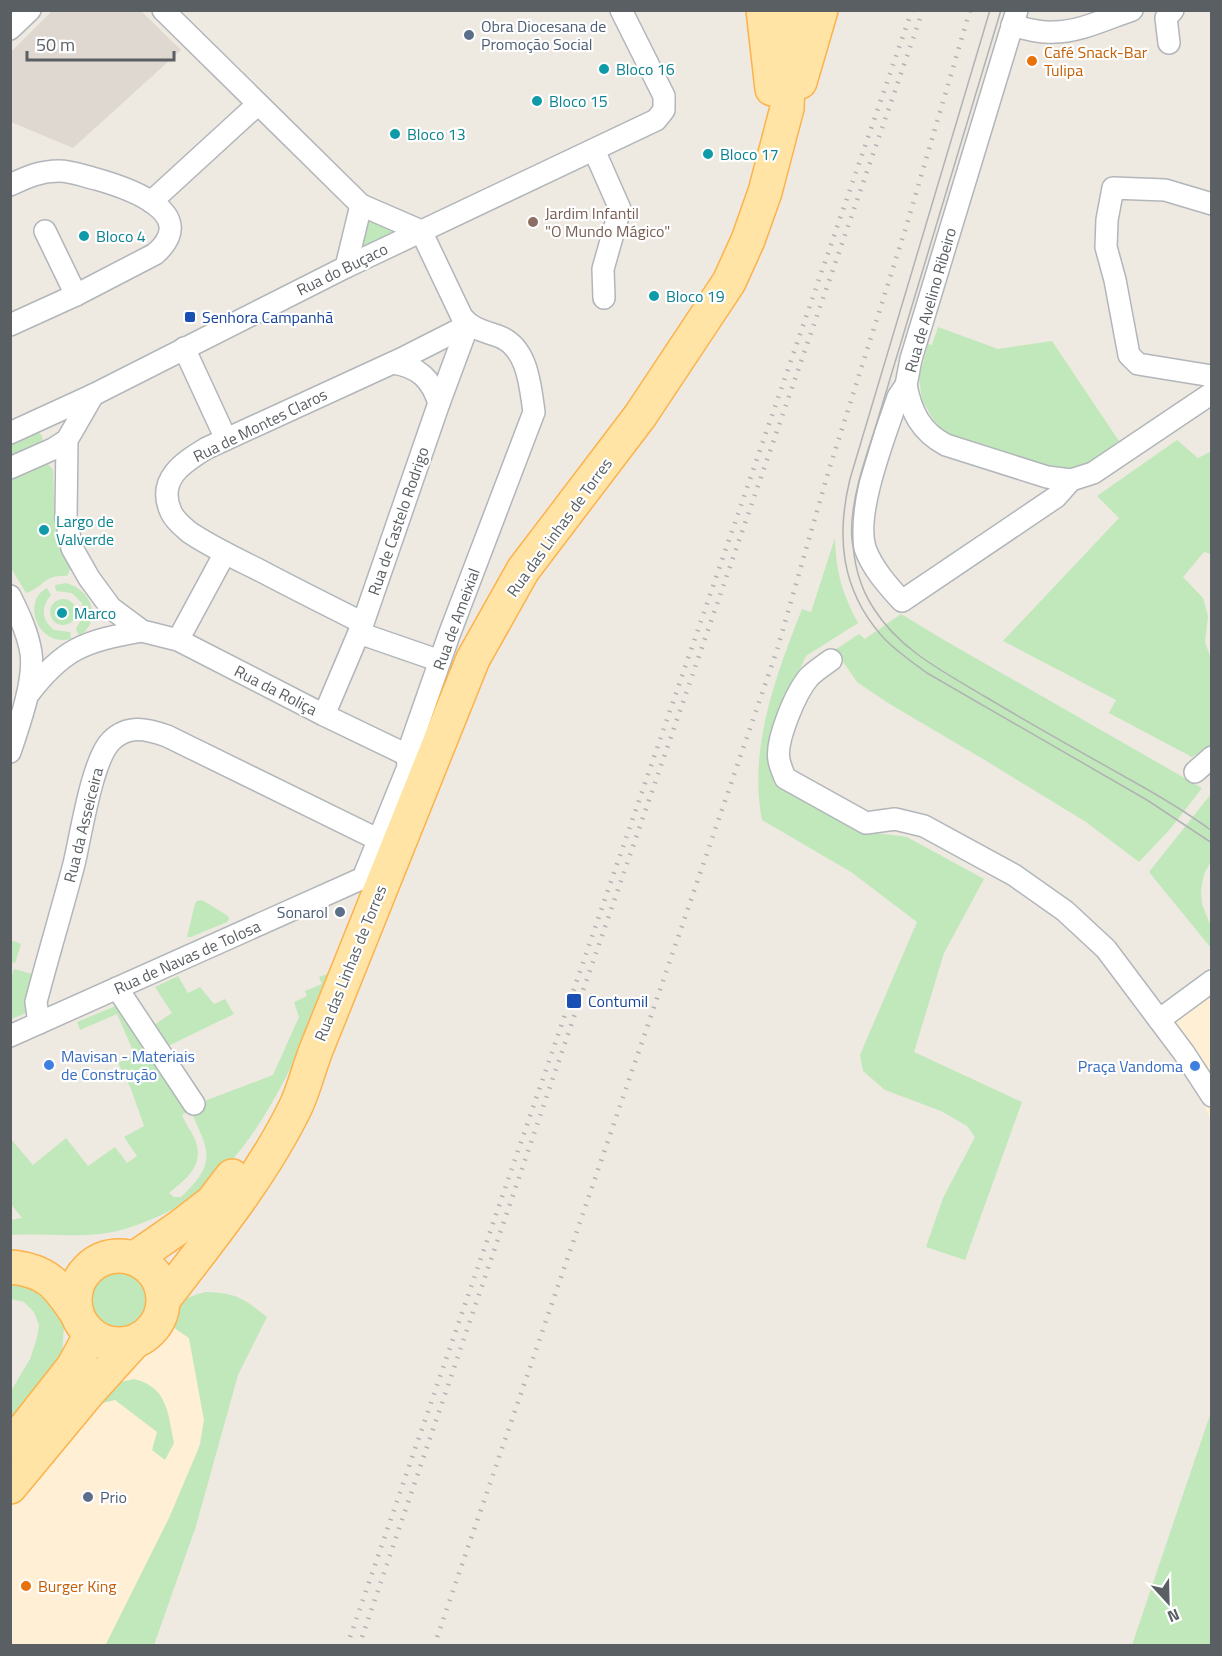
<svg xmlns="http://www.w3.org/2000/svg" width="1222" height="1656" font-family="'Titillium Web',sans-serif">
	<rect width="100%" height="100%" fill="#eee9e1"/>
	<!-- commercial -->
	<g fill="#ffefd5">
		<path d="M 1211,995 L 1211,1121 L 1199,1096 L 1156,1035 Z"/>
		<path d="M 173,1327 L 189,1338 L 204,1420 L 196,1460 L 116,1645 L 11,1645 L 10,1507 L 134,1354 Z"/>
	</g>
	<!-- education -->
	<path fill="#ded8d0" d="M 53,10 L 141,11 L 181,50 L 73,148 L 11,122 L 11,52 Z"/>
	<!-- green -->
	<g fill="#c1e8bb" fill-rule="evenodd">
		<path d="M 370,217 L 395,228 L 397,232 L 366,250 L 361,248 L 364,219 Z"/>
		<path d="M 938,327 L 998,349 L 1052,341 L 1119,441 L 1082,467 L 1055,470 L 950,438 L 934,421 L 922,400 L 919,378 L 928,344 L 932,345 Z"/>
		<path d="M 37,430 L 42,436 L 43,442 L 11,461 L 10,441 Z"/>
		<path d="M 1177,440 L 1198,458 L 1212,451 L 1211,554 L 1204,552 L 1183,577 L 1203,598 L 1208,616 L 1205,642 L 1211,659 L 1211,745 L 1192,757 L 1109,713 L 1116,700 L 1003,641 L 1119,518 L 1097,496 Z"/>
		<path d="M 43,463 L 49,465 L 53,470 L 55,523 L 58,538 L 71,568 L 67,576 C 43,574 44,588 26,593 L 11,568 L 10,478 Z"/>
		<path d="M 835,538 C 836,573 842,592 858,623 L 806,656 L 776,719 L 769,754 L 774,784 L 862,831 L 907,837 L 984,879 L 944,953 L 914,1052 L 1022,1102 L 965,1260 L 926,1247 L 943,1198 L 975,1137 L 967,1126 L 941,1111 L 885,1090 L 863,1071 L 860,1055 L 917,922 L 851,872 L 762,820 C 748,749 776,675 802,609 L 811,612 Z"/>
		<path d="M 66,583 C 90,589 103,618 81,635 L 78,634 L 76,629 L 83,617 L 82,603 L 72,593 L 56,591 L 55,585 Z"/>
		<path d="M 47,588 L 51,595 C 41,607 41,620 54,630 L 70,632 L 71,639 C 36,647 22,600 47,588 Z"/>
		<circle cx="63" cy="612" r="13"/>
		<path d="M 901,614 L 944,640 L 1202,788 L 1171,828 L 1139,862 L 1086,822 L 983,759 L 888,703 L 857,682 L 835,650 L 859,634 L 865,639 Z"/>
		<path d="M 1211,794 L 1211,861 L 1204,874 L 1201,889 L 1202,904 L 1211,927 L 1211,948 L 1149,872 Z"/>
		<path d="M 202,900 L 228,916 L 229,919 L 227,922 L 191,937 L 187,937 L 195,904 L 197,901 Z"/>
		<path d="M 11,940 L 21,944 L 15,963 L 11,962 Z"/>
		<path d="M 337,952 L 342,954 C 306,1034 270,1134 201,1191 C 181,1207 153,1220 128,1228 C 91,1240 49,1233 11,1235 L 11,1220 L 22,1218 L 11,1204 L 10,1138 L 33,1165 L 66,1138 L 88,1166 L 115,1147 L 127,1163 L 137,1156 L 124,1137 L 144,1126 L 131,1089 L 118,1063 L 135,1055 L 117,1014 L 80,1030 L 77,1022 L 118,1005 L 199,1103 L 273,1075 L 299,1017 L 294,1002 L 307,996 L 305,991 L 322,984 L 319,977 L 327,974 ZM 190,1110 C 209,1151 218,1162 181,1197 L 174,1197 L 169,1193 C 184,1181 202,1168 197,1146 C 195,1135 186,1126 182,1115 Z"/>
		<path d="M 35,968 L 29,1009 L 24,1014 L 11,1019 L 11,979 L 14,969 L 32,974 Z"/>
		<path d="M 178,976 L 188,993 L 200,987 L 214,1004 L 225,999 L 234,1014 L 164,1048 L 151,1027 L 172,1013 L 155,987 Z"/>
		<circle cx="119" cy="1300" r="34"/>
		<path d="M 11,1282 L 35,1287 L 60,1311 L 64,1325 L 62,1356 L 11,1429 L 11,1391 L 30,1359 L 37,1338 L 39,1325 L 34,1312 L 24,1302 L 11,1299 Z"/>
		<path d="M 205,1292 C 237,1293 243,1298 267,1317 L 238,1375 L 196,1526 L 154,1645 L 105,1646 L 169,1518 L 200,1445 L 204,1420 L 189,1338 L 173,1327 C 170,1303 185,1298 205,1292 Z"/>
		<path d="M 134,1379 C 168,1387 168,1414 174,1443 L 165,1460 L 152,1450 L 157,1432 L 115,1400 L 95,1405 L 115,1383 Z"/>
		<path d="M 1211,1412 L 1211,1645 L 1132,1645 Z"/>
	</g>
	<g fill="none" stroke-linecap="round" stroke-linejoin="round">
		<!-- street casing -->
		<g stroke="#b2b6ba" stroke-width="24">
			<g id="street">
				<path d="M 163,10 L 361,205 L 421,231"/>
				<path d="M 1017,10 L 911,359 L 906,385 L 898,397 C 886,433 854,512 865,548 C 872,568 888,586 902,601 L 1056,497 L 1071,480"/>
				<path d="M 1012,25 C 1026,29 1040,33 1054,32 C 1080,32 1108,18 1132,10"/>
				<path d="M 10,29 L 30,10"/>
				<path d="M 1169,43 L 1166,18 L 1173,10"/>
				<path d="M 594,150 L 620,209 L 603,269 L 604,298"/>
				<path d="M 10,185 C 27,177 40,171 59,171 C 71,171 84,176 96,179 C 128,188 202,213 155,254 L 76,295 L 10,325"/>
				<path d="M 151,202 L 258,104"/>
				<path d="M 1212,204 L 1165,190 L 1113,188 L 1107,220 L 1106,247 L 1115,280 L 1129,355 L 1138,364 L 1212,376"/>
				<path d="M 45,231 L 76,295"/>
				<path d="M 346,267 L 361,205"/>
				<path d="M 184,348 L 226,439"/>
				<path d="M 393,363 C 419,367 431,379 439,403"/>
				<path d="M 906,385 C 911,412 921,432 946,445 L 1047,477 L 1071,480 L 1093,473 L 1212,393"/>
				<path d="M 93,395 L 67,440 L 66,518 L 72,548 L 89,578 L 111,608 L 142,631 L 178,640 L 324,715 L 407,755"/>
				<path d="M 10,433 L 93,395 L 346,267 L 656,120 L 664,110 L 664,96 L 621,10"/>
				<path d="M 10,468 L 53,449 L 67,440"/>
				<path d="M 10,596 C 19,614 28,633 31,653 C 35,681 19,725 10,752"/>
				<path d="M 363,623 C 329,606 295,589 261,571 C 237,559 211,547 189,532 C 183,527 174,519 171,512 C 156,479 184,462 207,448 L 401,359 L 468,325"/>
				<path d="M 359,633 L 440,661"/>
				<path d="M 178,640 L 225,553"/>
				<path d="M 831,660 C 824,665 815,671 809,677 C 796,692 775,741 779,760 C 780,766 783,772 785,778 L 866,823 L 895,819 L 924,826 L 1014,875 L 1065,911 L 1106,949 L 1184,1053 L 1212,1096"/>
				<path d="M 27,696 C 63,648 85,641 142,631"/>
				<path d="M 324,715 L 363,623 L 439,403 L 468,325"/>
				<path d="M 1195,772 L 1212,757"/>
				<path d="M 117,988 L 194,1104"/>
				<path d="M 1159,1020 L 1212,981"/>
				<path d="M 39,1023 L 36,1002 C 48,956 62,910 74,864 C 81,835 92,760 111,741 C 128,724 147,729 167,736 L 379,840"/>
				<path d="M 10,1036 L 363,878 L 408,767 L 407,755 L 449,635 L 534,412 C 530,385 528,347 498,336 C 483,331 472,329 462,317 L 421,231"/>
			</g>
		</g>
		<!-- primary casing -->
		<g stroke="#fdb24b" stroke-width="36">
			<g id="primary">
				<path d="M 763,10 L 772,89"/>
				<path d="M 800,82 L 821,10"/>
				<circle cx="119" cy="1300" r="44"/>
				<path d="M 135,1258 L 181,1226 L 212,1202 L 232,1176"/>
				<path d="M 10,1267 C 47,1270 58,1285 77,1314"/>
				<path d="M 164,1299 C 211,1238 262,1176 296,1106 C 304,1089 309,1068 316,1050 L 473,659 L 523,570 L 640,416 L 729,282 L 748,240 L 765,192 L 787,108 L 791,10"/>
				<path d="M 10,1447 L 73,1367 L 91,1334"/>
				<path d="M 10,1487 L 87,1394 L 134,1342"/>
			</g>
		</g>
		<!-- street -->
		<use href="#street" stroke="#fff" stroke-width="21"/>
		<!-- primary -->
		<use href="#primary" stroke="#ffe4a5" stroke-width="33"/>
		<!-- tram -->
		<g stroke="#b1b2b3" stroke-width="1.5">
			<path d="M 990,10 L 850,479 C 836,536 841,589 881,635 C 894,650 911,661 927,673 L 1147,800 L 1212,843"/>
			<path d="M 1001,10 L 859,482 C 849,525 849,571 874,609 C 900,650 944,672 984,696 C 1031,724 1079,751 1127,778 C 1156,794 1185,811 1212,831"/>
		</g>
		<!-- rail -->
		<g stroke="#b1b2b3" stroke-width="4.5" stroke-dasharray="1.5 8" stroke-linecap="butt">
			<path d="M 347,1646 L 912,10"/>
			<path d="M 359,1646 L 579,1002 L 923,10"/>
			<path d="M 434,1646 L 777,650 L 828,473 L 907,224 L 970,10"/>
		</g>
	</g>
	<!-- markers -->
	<g fill="#5c6f8a" stroke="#fff" stroke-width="2">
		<circle cx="469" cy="35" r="6"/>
		<circle cx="340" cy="912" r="6"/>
		<circle cx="88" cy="1497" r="6"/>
	</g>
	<g fill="#e8710a" stroke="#fff" stroke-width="2">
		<circle cx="1032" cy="61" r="6"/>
		<circle cx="26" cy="1586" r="6"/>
	</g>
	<g fill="#0f9aa8" stroke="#fff" stroke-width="2">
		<circle cx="604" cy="69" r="6"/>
		<circle cx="537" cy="101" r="6"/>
		<circle cx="395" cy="134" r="6"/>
		<circle cx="708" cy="154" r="6"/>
		<circle cx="84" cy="236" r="6"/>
		<circle cx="654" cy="296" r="6"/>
		<circle cx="44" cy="530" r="6"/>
		<circle cx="62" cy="613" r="6"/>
	</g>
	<circle fill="#8d6e63" stroke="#fff" stroke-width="2" cx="533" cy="222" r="6"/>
	<g fill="#1a4fb4" stroke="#fff" stroke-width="2">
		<rect x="184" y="311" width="12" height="12" rx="3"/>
		<rect x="566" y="993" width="16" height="16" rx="3"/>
	</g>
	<g fill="#3f7fe0" stroke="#fff" stroke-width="2">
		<circle cx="49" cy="1065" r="6"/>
		<circle cx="1195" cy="1066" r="6"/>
	</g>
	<g text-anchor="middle" stroke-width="4.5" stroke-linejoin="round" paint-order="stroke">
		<!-- service labels -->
		<g font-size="16" fill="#4e5e75" stroke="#fff" text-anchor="start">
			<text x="481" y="32">Obra Diocesana de<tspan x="481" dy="18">Promoção Social</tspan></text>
			<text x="328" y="918" text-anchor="end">Sonarol</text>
			<text x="100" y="1503">Prio</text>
		</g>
		<!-- food labels -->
		<g font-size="16" fill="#c56008" stroke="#fff" text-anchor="start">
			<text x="1044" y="58">Café Snack-Bar<tspan x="1044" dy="18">Tulipa</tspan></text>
			<text x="38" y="1592">Burger King</text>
		</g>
		<!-- culture labels -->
		<g font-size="16" fill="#0d838f" stroke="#fff" text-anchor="start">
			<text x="616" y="75">Bloco 16</text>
			<text x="549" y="107">Bloco 15</text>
			<text x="407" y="140">Bloco 13</text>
			<text x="720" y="160">Bloco 17</text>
			<text x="96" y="242">Bloco 4</text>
			<text x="666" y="302">Bloco 19</text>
			<text x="56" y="527">Largo de<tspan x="56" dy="18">Valverde</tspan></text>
			<text x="74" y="619">Marco</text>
		</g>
		<!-- education labels -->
		<g font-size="16" fill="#785e54" stroke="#fff" text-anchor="start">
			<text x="545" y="219">Jardim Infantil<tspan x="545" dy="18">"O Mundo Mágico"</tspan></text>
		</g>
		<!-- street labels -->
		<g font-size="16" fill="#5a5f63" stroke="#fff">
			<text transform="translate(342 269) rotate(-26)" y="6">Rua do Buçaco</text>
			<text transform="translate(930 300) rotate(-74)" y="6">Rua de Avelino Ribeiro</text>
			<text transform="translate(260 425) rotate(-26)" y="6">Rua de Montes Claros</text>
			<text transform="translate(398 521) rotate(-71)" y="6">Rua de Castelo Rodrigo</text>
			<text transform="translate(559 527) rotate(-54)" y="6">Rua das Linhas de Torres</text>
			<text transform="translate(456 619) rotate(-70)" y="6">Rua de Ameixial</text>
			<text transform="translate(276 690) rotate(27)" y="6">Rua da Roliça</text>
			<text transform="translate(83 825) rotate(-76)" y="6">Rua da Asseiceira</text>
			<text transform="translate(187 957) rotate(-24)" y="6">Rua de Navas de Tolosa</text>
			<text transform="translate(350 963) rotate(-68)" y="6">Rua das Linhas de Torres</text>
		</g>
		<!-- transit labels -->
		<g font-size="16" fill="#164399" stroke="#fff" text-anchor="start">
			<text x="202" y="323">Senhora Campanhã</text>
			<text x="588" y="1007">Contumil</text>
		</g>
		<!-- shop labels -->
		<g font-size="16" fill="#366cbe" stroke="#fff" text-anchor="start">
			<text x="61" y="1062">Mavisan - Materiais<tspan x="61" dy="18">de Construção</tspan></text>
			<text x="1183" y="1072" text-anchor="end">Praça Vandoma</text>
		</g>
	</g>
	<!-- border -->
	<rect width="1222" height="1656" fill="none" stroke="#5a5f63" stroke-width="24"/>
	<!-- north arrow -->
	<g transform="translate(1168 1602) rotate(158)" stroke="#ffffff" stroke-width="4.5" paint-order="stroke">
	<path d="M0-4.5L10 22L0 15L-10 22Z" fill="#5a5f63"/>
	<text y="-9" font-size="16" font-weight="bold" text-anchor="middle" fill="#5a5f63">N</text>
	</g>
	<!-- scale -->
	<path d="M27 51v9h147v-9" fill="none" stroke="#5a5f63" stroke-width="3"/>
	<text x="36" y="51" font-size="18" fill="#5a5f63" stroke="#ffffff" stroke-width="4.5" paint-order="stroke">50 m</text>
</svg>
